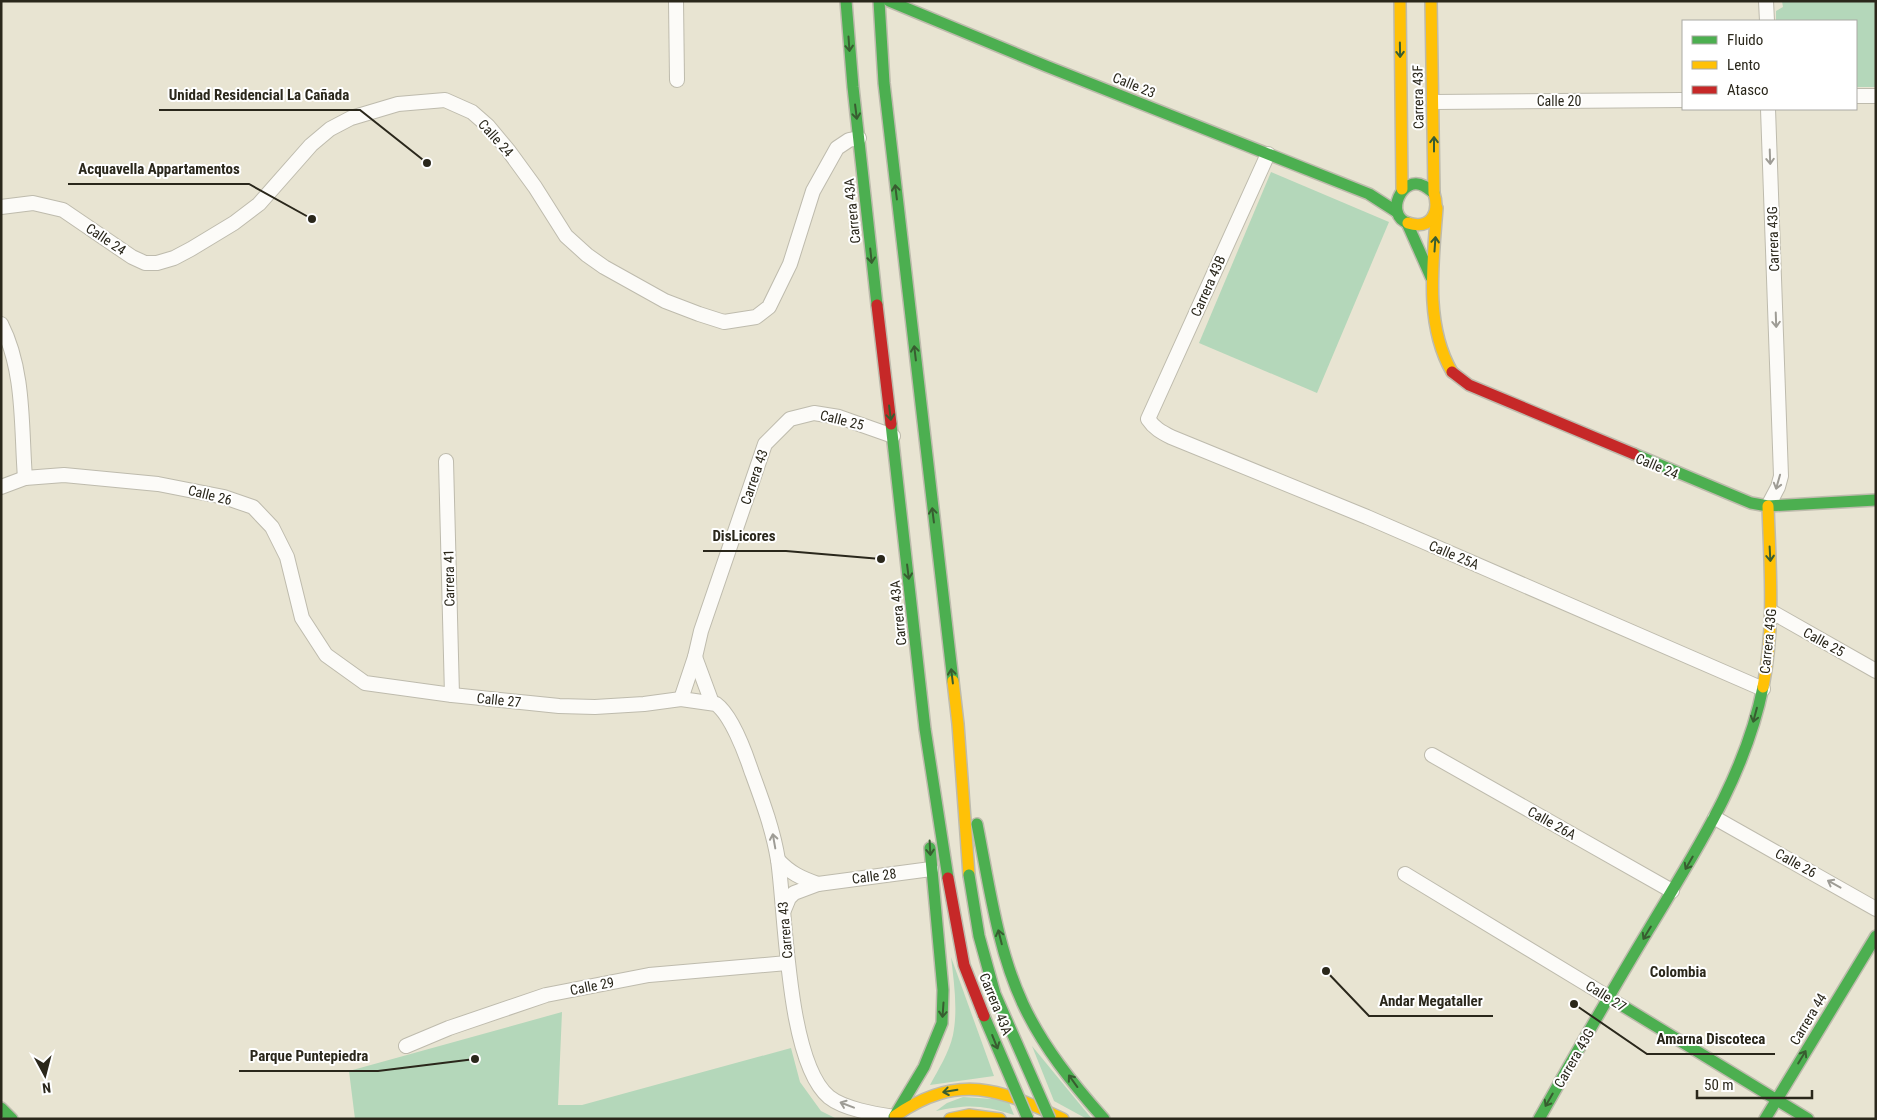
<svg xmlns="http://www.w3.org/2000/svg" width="1877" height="1120" font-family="'Roboto Condensed',sans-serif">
	<rect width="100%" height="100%" fill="#e8e4d2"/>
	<!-- green -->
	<g fill="#b4d7ba">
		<path d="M 1782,1 L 1876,1 L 1876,87 L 1856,87 L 1856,21 L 1776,21 L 1776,11 L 1783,7 Z"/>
		<path d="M 1271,172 L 1389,222 L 1317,393 L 1199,343 Z"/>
		<path d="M 951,957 L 994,1076 L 930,1085 C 938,1070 949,1053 953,1035 C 958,1010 954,982 951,957 Z"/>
		<path d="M 562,1012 L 558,1105 L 582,1105 L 791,1048 L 800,1082 L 821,1111 L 837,1119 L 355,1119 L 349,1071 Z"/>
		<path d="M 1032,1046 L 1092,1119 L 1087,1119 L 1054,1101 Z"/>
		<path d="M 963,1097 L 1008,1100 L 1014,1115 C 982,1105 969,1104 936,1111 L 947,1103 Z"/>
	</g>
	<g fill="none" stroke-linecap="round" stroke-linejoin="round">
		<!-- street casing -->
		<g stroke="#bebbad" stroke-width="16">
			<g id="street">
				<path d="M 676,1 L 677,80"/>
				<path d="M 1766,1 L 1767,21"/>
				<path d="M 1856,96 L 1876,96"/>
				<path d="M 1434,102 L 1683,100"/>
				<path d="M 1268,154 L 1148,419 C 1154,428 1161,432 1171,437 L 1367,517 L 1763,689"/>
				<path d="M 1,207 L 33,203 L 63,210 L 132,257 L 145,263 L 157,263 L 174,258 L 191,249 L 234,223 L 259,204 L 311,145 L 330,129 L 351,118 L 398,104 L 445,100 L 472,112 L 488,126 L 508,150 L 535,187 L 566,236 L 587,255 L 604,267 L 665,301 L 699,314 L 724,322 L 756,317 L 769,307 L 790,264 L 813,191 L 837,148 L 849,140 L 859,138"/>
				<path d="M 1,324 C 25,371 21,427 25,478"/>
				<path d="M 446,461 L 452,695"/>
				<path d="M 1,487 L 25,478 L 64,475 L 158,484 L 224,497 L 253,507 L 272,527 L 287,557 L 302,618 L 326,655 L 365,683 L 452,695 L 559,706 L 595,707 L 644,704 L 681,699 L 716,704 C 731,715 745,752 751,770 C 762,800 773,829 778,860 C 786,915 787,1062 829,1097 C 844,1109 875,1114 894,1117"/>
				<path d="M 1768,506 L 1778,487 L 1781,476 L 1768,109"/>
				<path d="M 1772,612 L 1876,671"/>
				<path d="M 695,657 L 712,703"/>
				<path d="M 681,699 L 695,657 L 701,631 L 765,444 L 790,419 L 814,413 L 839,417 L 893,436"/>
				<path d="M 1432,755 L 1672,891"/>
				<path d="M 1715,818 L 1876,909"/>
				<path d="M 778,860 C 790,873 801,878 818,884"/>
				<path d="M 1405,874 L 1608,997"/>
				<path d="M 784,910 L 789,898 L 794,893 L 818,884 L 931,869"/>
				<path d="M 406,1046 L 449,1028 L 546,995 L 649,975 L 787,963"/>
			</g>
		</g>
		<!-- fast casing -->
		<g stroke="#bebbad" stroke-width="14">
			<g id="fast">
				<path d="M 846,1 L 853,87 L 877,305"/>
				<path d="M 879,1 L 884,83 L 953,681"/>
				<path d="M 889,1 L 1046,66 L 1369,194 L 1397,212"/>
				<path d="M 1407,223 L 1431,277"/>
				<path d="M 1408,223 C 1384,215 1402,174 1424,186 C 1428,188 1431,191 1434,193"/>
				<path d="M 891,424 L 925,729 L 948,878"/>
				<path d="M 1634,454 L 1751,503 L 1768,506 L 1876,500"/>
				<path d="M 977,824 C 989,884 997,948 1023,1004 C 1043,1047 1073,1084 1104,1119"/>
				<path d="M 1608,997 L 1808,1119"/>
				<path d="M 1,1108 L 12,1119"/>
				<path d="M 894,1117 L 924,1067 L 942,1023 L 943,990 L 930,848"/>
				<path d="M 1539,1119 C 1575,1055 1611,992 1649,929 C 1695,852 1745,777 1763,687"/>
				<path d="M 1765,1119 L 1876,936"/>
			</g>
		</g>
		<!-- slow casing -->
		<g stroke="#bebbad" stroke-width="14">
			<g id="slow">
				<path d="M 1400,1 L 1402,189"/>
				<path d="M 1437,208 C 1433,261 1424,324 1452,372"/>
				<path d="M 1408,223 C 1431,230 1440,213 1434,193 L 1431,1"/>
				<path d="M 953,681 L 958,724 L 969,875"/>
				<path d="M 1763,687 C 1775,626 1770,567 1768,506"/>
				<path d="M 895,1116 C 958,1072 1000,1089 1063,1119"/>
				<path d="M 950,1119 L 969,1115 L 1000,1119"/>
			</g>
		</g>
		<!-- jam casing -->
		<g stroke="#bebbad" stroke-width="14">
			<g id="jam">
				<path d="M 877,305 L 891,424"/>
				<path d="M 1452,372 L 1469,385 L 1634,454"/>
			</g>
		</g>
		<!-- street -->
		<use href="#street" stroke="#fcfbf8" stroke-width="14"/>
		<!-- fast -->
		<use href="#fast" stroke="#4caf50" stroke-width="11"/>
		<!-- slow -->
		<use href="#slow" stroke="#ffc107" stroke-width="11"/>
		<!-- jam -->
		<use href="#jam" stroke="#c62828" stroke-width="11"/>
		<!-- fast-bridge casing -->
		<g stroke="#bebbad" stroke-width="14" stroke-linecap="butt">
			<g id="fast-bridge">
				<path d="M 969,875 L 979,936 L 995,994 L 1050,1119"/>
				<path d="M 984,1016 L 1028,1119"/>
			</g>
		</g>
		<!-- jam-bridge casing -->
		<g stroke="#bebbad" stroke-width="14" stroke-linecap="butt">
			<path id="jam-bridge" d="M 948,878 L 964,965 L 984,1016"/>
		</g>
		<!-- fast-bridge -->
		<use href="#fast-bridge" stroke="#4caf50" stroke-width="11"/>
		<!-- jam-bridge -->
		<use href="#jam-bridge" stroke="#c62828" stroke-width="11"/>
	</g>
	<!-- one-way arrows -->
	<defs><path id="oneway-shaft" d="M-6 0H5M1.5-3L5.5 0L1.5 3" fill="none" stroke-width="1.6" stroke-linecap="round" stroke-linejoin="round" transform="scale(1.25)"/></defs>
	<g stroke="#385d30">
		<use href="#oneway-shaft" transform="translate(849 44) rotate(86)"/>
		<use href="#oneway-shaft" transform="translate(1400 50) rotate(89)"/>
		<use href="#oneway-shaft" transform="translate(856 112) rotate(83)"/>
		<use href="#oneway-shaft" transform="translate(1434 144) rotate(-90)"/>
		<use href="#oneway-shaft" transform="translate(896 192) rotate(-97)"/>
		<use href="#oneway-shaft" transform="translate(1435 244) rotate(-86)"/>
		<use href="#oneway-shaft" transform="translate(871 256) rotate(84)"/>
		<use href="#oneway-shaft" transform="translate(915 353) rotate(-97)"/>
		<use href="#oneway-shaft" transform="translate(890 413) rotate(83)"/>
		<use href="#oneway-shaft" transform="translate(933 515) rotate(-97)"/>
		<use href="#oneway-shaft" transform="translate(1770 554) rotate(87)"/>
		<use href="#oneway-shaft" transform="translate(908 572) rotate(83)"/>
		<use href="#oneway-shaft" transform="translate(952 676) rotate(-97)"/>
		<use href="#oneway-shaft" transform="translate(1755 715) rotate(105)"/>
		<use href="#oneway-shaft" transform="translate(930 848) rotate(87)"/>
		<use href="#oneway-shaft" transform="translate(1689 863) rotate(120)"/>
		<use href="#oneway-shaft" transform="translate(1647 933) rotate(121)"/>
		<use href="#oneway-shaft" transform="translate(1000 937) rotate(-104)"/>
		<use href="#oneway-shaft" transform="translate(943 1010) rotate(94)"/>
		<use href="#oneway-shaft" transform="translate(995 1042) rotate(68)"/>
		<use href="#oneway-shaft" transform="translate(1802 1057) rotate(-59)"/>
		<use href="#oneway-shaft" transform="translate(1073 1081) rotate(-126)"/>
		<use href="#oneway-shaft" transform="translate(950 1091) rotate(171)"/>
		<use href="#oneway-shaft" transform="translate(1549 1100) rotate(120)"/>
	</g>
	<g stroke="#9e9c95">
		<use href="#oneway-shaft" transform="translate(1770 157) rotate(88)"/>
		<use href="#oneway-shaft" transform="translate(1776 320) rotate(88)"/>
		<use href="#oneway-shaft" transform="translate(1778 482) rotate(106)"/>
		<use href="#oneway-shaft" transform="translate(774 841) rotate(-100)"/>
		<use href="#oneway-shaft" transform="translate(1834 884) rotate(-151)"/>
		<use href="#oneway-shaft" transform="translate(847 1105) rotate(-159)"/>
	</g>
	<g text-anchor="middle" stroke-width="4" stroke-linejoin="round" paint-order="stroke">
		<!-- street labels -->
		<g font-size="14" fill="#2a271b" stroke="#fff">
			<text transform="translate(1134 85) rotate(22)" y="5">Calle 23</text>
			<text transform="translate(1418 97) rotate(-91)" y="5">Carrera 43F</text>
			<text x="1559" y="106">Calle 20</text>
			<text transform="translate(496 138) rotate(48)" y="5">Calle 24</text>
			<text transform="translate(852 211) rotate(-96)" y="5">Carrera 43A</text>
			<text transform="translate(106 239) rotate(34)" y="5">Calle 24</text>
			<text transform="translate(1773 239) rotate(-92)" y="5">Carrera 43G</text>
			<text transform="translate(1208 286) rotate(-66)" y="5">Carrera 43B</text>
			<text transform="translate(842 420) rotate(14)" y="5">Calle 25</text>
			<text transform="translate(1657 466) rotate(23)" y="5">Calle 24</text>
			<text transform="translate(754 477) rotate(-71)" y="5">Carrera 43</text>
			<text transform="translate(210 495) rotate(14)" y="5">Calle 26</text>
			<text transform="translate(1454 555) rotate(23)" y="5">Calle 25A</text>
			<text transform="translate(449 578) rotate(-91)" y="5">Carrera 41</text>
			<text transform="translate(898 613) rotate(-96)" y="5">Carrera 43A</text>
			<text transform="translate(1768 641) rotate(-84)" y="5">Carrera 43G</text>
			<text transform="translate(1824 642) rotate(29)" y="5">Calle 25</text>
			<text transform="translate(499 700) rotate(6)" y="5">Calle 27</text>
			<text transform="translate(1552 823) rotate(29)" y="5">Calle 26A</text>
			<text transform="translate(1796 863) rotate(29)" y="5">Calle 26</text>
			<text transform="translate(874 876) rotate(-7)" y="5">Calle 28</text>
			<text transform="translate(785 930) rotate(-95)" y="5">Carrera 43</text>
			<text transform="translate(592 986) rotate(-11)" y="5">Calle 29</text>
			<text transform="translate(1606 996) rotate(32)" y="5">Calle 27</text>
			<text transform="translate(996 1004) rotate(68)" y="5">Carrera 43A</text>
			<text transform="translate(1808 1019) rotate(-59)" y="5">Carrera 44</text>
			<text transform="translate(1574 1058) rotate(-60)" y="5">Carrera 43G</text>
		</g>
		<!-- neighbourhood labels -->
		<g font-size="15" font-weight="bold" fill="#2a271b" stroke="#fff">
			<text x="1678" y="977">Colombia</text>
		</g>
	</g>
	<!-- callouts -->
	<path fill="none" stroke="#2a271b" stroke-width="2" d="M427 163L360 110H159M312 219L249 184H68M881 559L786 551H703M1326 971L1369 1016H1493M1574 1004L1647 1054H1775M475 1059L378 1071H239"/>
	<g fill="#2a271b" stroke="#fff" stroke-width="2">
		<circle cx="427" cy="163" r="5"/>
		<circle cx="312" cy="219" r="5"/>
		<circle cx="881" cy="559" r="5"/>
		<circle cx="1326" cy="971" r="5"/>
		<circle cx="1574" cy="1004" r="5"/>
		<circle cx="475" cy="1059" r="5"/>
	</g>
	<g font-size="15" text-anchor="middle" font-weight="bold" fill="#2a271b" stroke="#fff" stroke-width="4" stroke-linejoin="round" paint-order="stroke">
		<text x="259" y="100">Unidad Residencial La Cañada</text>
		<text x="159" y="174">Acquavella Appartamentos</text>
		<text x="744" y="541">DisLicores</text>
		<text x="1431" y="1006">Andar Megataller</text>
		<text x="1711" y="1044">Amarna Discoteca</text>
		<text x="309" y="1061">Parque Puntepiedra</text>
	</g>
	<!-- border -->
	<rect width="1877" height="1120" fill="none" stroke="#2a271b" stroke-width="5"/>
	<!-- legend -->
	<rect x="1682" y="20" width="175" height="90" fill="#ffffff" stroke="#aaa9a4"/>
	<rect x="1692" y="36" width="25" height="8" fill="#4caf50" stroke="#aaa9a4"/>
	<text x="1727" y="45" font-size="15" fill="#2a271b">Fluido</text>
	<rect x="1692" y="61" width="25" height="8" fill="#ffc107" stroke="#aaa9a4"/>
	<text x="1727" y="70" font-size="15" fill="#2a271b">Lento</text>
	<rect x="1692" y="86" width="25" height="8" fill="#c62828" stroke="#aaa9a4"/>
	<text x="1727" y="95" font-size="15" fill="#2a271b">Atasco</text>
	<!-- north arrow -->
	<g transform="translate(45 1075) rotate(173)" stroke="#ffffff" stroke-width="4" paint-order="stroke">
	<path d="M0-4L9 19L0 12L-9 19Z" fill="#2a271b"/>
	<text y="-8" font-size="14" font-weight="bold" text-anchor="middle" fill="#2a271b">N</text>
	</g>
	<!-- scale -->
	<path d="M1697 1090v8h115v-8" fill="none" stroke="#2a271b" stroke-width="2.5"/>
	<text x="1704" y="1090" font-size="15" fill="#2a271b" stroke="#ffffff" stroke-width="4" paint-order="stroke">50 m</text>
</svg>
